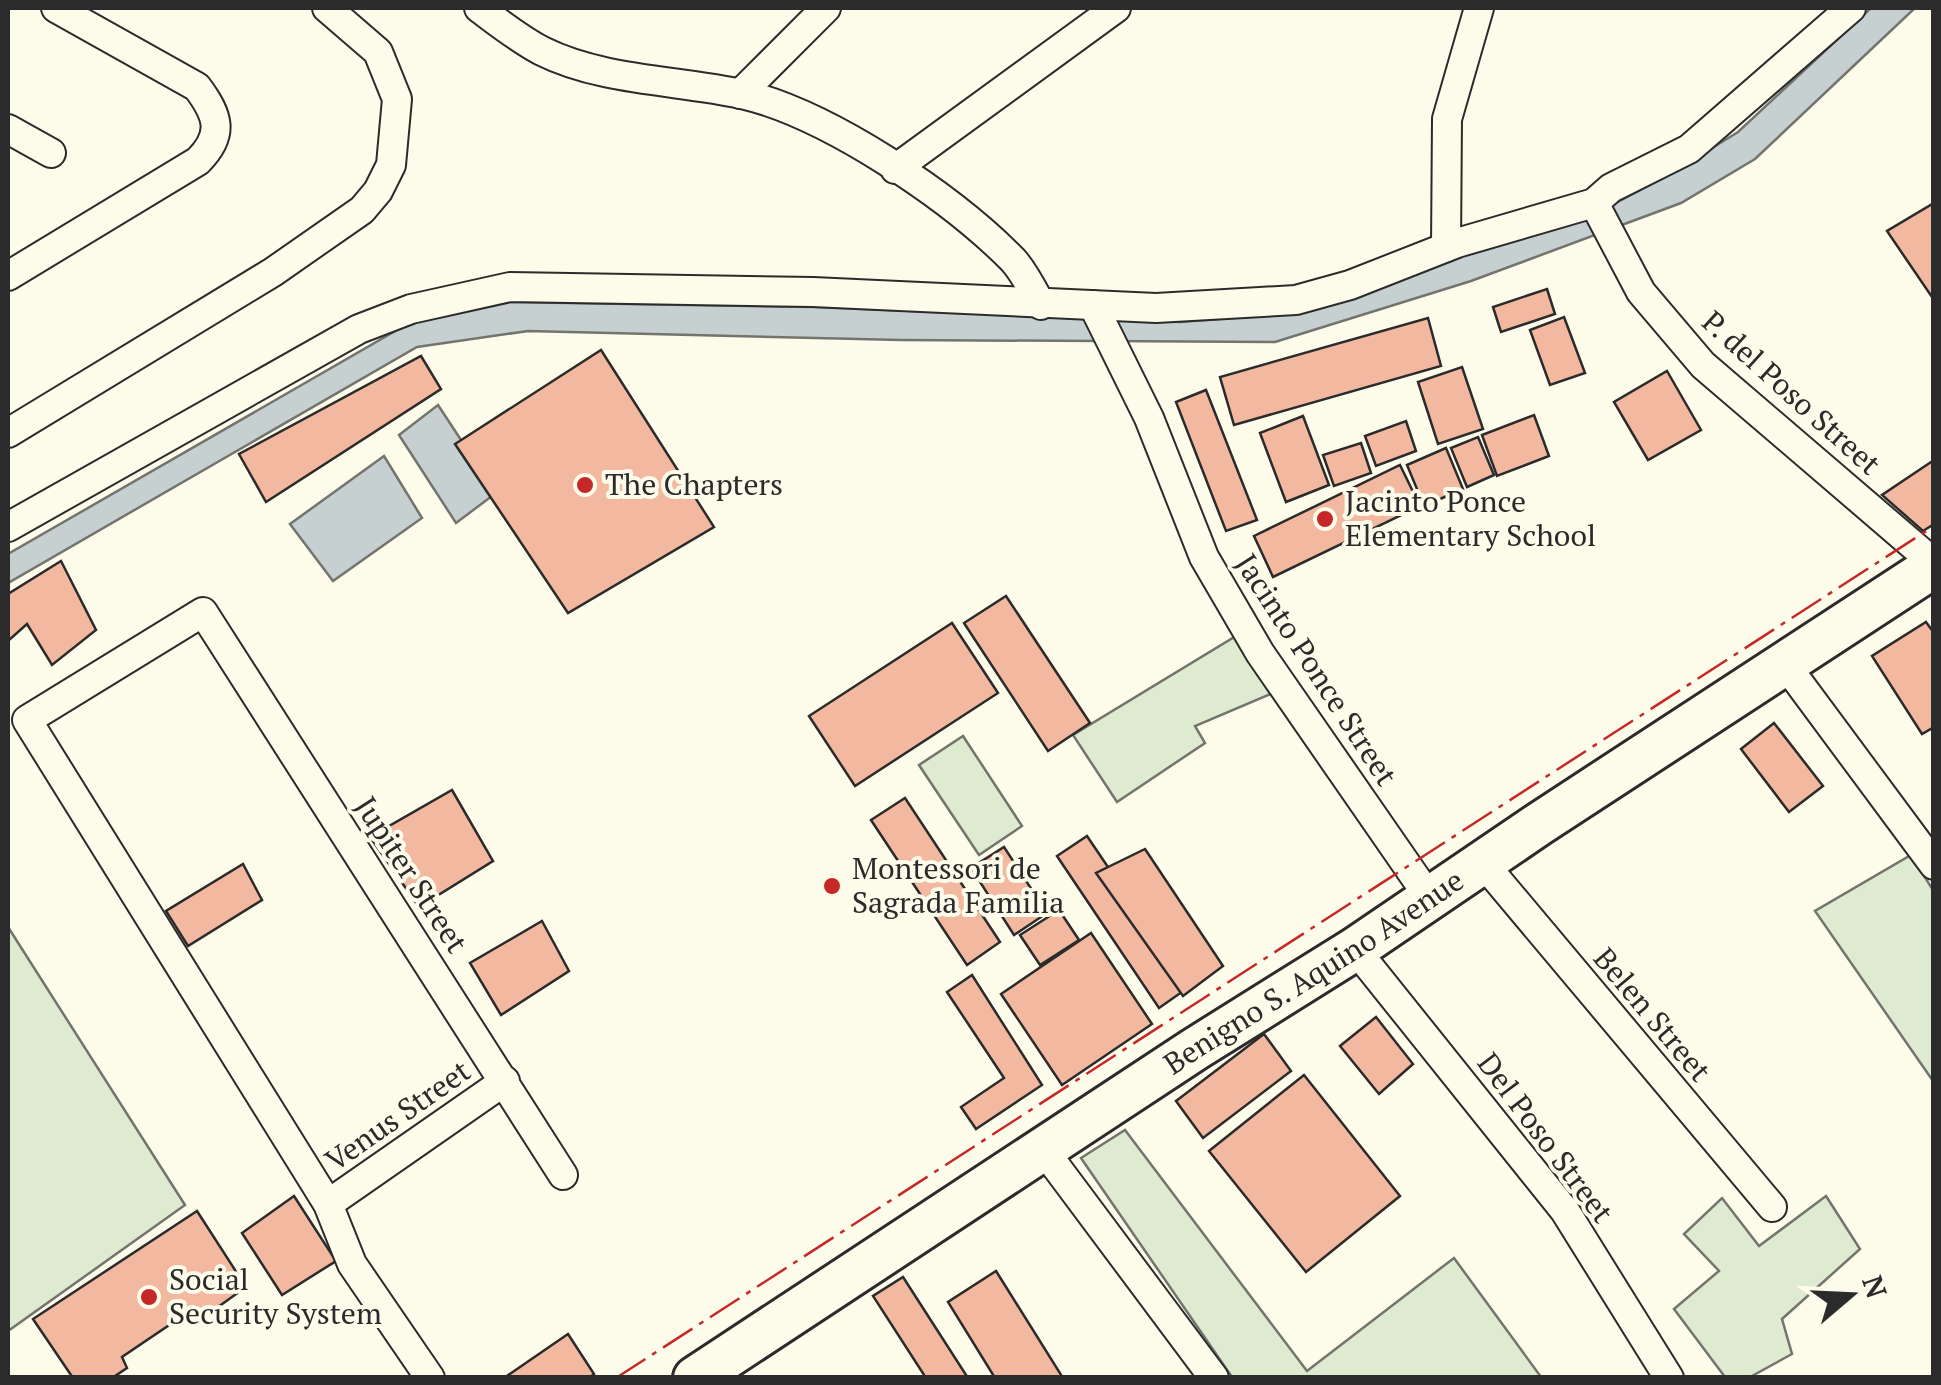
<svg xmlns="http://www.w3.org/2000/svg" width="1941" height="1385" font-family="'PT Serif',serif">
	<rect width="100%" height="100%" fill="#fdfbea"/>
	<!-- green -->
	<g fill="#deebd1" stroke="#74746e" stroke-width="2.5">
		<path d="M 1236,636 L 1273,693 L 1195,726 L 1205,743 L 1117,802 L 1073,735 Z"/>
		<path d="M 963,736 L 1022,826 L 979,855 L 919,765 Z"/>
		<path d="M 1911,855 L 1933,890 L 1933,1081 L 1815,911 Z"/>
		<path d="M 8,927 L 185,1205 L 8,1331 Z"/>
		<path d="M 1125,1130 L 1307,1371 L 1454,1258 L 1541,1377 L 1232,1377 L 1081,1158 Z"/>
		<path d="M 1826,1196 L 1860,1249 L 1782,1319 L 1792,1354 L 1750,1377 L 1725,1377 L 1674,1309 L 1719,1271 L 1684,1234 L 1722,1198 L 1759,1246 Z"/>
	</g>
	<!-- water -->
	<g fill="#c7d0d0" stroke="#74746e" stroke-width="2.5">
		<path d="M 1871,8 L 1915,8 L 1755,159 L 1681,203 L 1471,281 L 1275,342 L 901,340 L 528,331 L 417,347 L 8,583 L 8,554 L 411,322 L 502,302 L 814,307 L 1180,322 L 1270,315 L 1589,217 L 1665,177 L 1738,132 Z"/>
		<path d="M 438,405 L 496,493 L 456,523 L 399,435 Z"/>
		<path d="M 384,456 L 422,518 L 333,581 L 290,524 Z"/>
	</g>
	<!-- building -->
	<g fill="#f2b8a0" stroke="#2b2b2b" stroke-width="2.5">
		<path d="M 1934,203 L 1934,300 L 1887,231 Z"/>
		<path d="M 1547,289 L 1555,314 L 1501,332 L 1493,307 Z"/>
		<path d="M 1564,317 L 1585,373 L 1550,385 L 1530,330 Z"/>
		<path d="M 1428,318 L 1441,366 L 1234,425 L 1220,377 Z"/>
		<path d="M 601,350 L 714,527 L 568,613 L 455,444 Z"/>
		<path d="M 421,356 L 441,389 L 266,502 L 239,454 Z"/>
		<path d="M 1462,367 L 1483,429 L 1438,444 L 1418,382 Z"/>
		<path d="M 1667,371 L 1701,430 L 1648,460 L 1614,402 Z"/>
		<path d="M 1206,390 L 1257,520 L 1226,531 L 1176,402 Z"/>
		<path d="M 1534,415 L 1549,456 L 1497,476 L 1482,435 Z"/>
		<path d="M 1303,416 L 1329,485 L 1286,502 L 1260,433 Z"/>
		<path d="M 1406,421 L 1416,451 L 1376,466 L 1365,436 Z"/>
		<path d="M 1478,437 L 1494,475 L 1467,487 L 1451,448 Z"/>
		<path d="M 1361,443 L 1371,473 L 1334,486 L 1323,455 Z"/>
		<path d="M 1446,448 L 1463,489 L 1424,506 L 1407,465 Z"/>
		<path d="M 1934,460 L 1934,524 L 1923,531 L 1882,495 Z"/>
		<path d="M 1400,465 L 1420,506 L 1273,577 L 1254,536 Z"/>
		<path d="M 61,561 L 96,630 L 52,665 L 27,624 L 8,641 L 8,594 Z"/>
		<path d="M 1006,596 L 1090,723 L 1048,751 L 964,623 Z"/>
		<path d="M 1926,622 L 1934,633 L 1934,727 L 1922,734 L 1872,656 Z"/>
		<path d="M 952,623 L 998,693 L 855,786 L 809,716 Z"/>
		<path d="M 1774,723 L 1823,786 L 1789,812 L 1741,749 Z"/>
		<path d="M 452,790 L 493,861 L 419,907 L 370,837 Z"/>
		<path d="M 905,798 L 1000,942 L 967,965 L 871,820 Z"/>
		<path d="M 1087,836 L 1189,987 L 1159,1008 L 1057,856 Z"/>
		<path d="M 1004,847 L 1047,913 L 1014,935 L 971,868 Z"/>
		<path d="M 1145,849 L 1223,966 L 1183,996 L 1096,873 Z"/>
		<path d="M 243,864 L 262,900 L 188,946 L 166,911 Z"/>
		<path d="M 1059,910 L 1079,940 L 1040,965 L 1020,935 Z"/>
		<path d="M 542,921 L 569,971 L 501,1015 L 470,963 Z"/>
		<path d="M 1091,933 L 1152,1024 L 1062,1085 L 1001,994 Z"/>
		<path d="M 972,975 L 1042,1085 L 976,1129 L 961,1107 L 1004,1078 L 947,992 Z"/>
		<path d="M 1376,1017 L 1413,1064 L 1379,1094 L 1340,1046 Z"/>
		<path d="M 1264,1034 L 1291,1071 L 1203,1138 L 1176,1101 Z"/>
		<path d="M 1304,1075 L 1400,1196 L 1306,1272 L 1209,1151 Z"/>
		<path d="M 294,1196 L 336,1261 L 282,1295 L 242,1233 Z"/>
		<path d="M 197,1211 L 246,1287 L 204,1317 L 196,1307 L 122,1357 L 127,1368 L 112,1378 L 73,1378 L 33,1319 Z"/>
		<path d="M 996,1271 L 1063,1378 L 995,1378 L 948,1302 Z"/>
		<path d="M 903,1277 L 968,1378 L 926,1378 L 873,1296 Z"/>
		<path d="M 568,1334 L 594,1374 L 589,1378 L 504,1378 Z"/>
	</g>
	<g fill="none" stroke-linecap="round" stroke-linejoin="round">
		<!-- street casing -->
		<g stroke="#2b2b2b" stroke-width="32">
			<g id="street">
				<path d="M 479,8 C 499,23 519,39 542,51 C 602,81 678,80 742,94 C 828,114 951,197 1013,260 C 1024,272 1033,290 1041,305"/>
				<path d="M 740,94 L 826,8"/>
				<path d="M 8,129 L 51,153"/>
				<path d="M 895,169 L 1116,8"/>
				<path d="M 1594,203 L 1641,292 L 1703,365 L 1934,563"/>
				<path d="M 1446,247 L 1447,119 L 1479,8"/>
				<path d="M 8,276 L 198,161 C 225,134 218,115 197,87 L 56,8"/>
				<path d="M 1093,305 L 1149,418 L 1204,557 L 1260,653 L 1429,897"/>
				<path d="M 8,433 L 273,272 L 362,210 L 378,191 L 391,165 L 397,99 L 378,52 L 327,8"/>
				<path d="M 8,527 L 359,329 L 411,309 L 510,287 L 813,292 L 1156,308 L 1296,300 L 1350,285 L 1457,243 L 1594,203 L 1611,188 L 1689,149 L 1851,8"/>
				<path d="M 1785,664 L 1934,865"/>
				<path d="M 1484,864 L 1772,1207"/>
				<path d="M 1355,949 L 1565,1211 L 1669,1378"/>
				<path d="M 1043,1149 L 1214,1378"/>
				<path d="M 328,1204 L 505,1081"/>
				<path d="M 430,1378 L 352,1264 L 328,1204 L 27,720 L 203,612 L 563,1175"/>
			</g>
		</g>
		<!-- primary casing -->
		<g stroke="#2b2b2b" stroke-width="48">
			<g id="primary">
				<path id="s1" d="M 695,1378 L 1195,1049 L 1355,949 L 1539,824 L 1934,566"/>
			</g>
		</g>
		<!-- street -->
		<use href="#street" stroke="#fdfbea" stroke-width="28"/>
		<!-- primary -->
		<use href="#primary" stroke="#fdfbea" stroke-width="42"/>
		<!-- power -->
		<path stroke="#c62828" stroke-width="2.5" stroke-dasharray="35 8 5 8" stroke-linecap="butt" d="M 616,1378 L 1934,526"/>
	</g>
	<!-- markers -->
	<g fill="#c62828" stroke="#fdfbea" stroke-width="4">
		<circle cx="585" cy="485" r="10"/>
		<circle cx="1325" cy="519" r="10"/>
		<circle cx="832" cy="886" r="10"/>
		<circle cx="149" cy="1297" r="10"/>
	</g>
	<g text-anchor="middle" stroke-width="8" stroke-linejoin="round" paint-order="stroke">
		<!-- street labels -->
		<g font-size="30" fill="#2b2b2b" stroke="#fdfbea">
			<text transform="translate(1791 393) rotate(42)" y="10">P. del Poso Street</text>
			<text transform="translate(1316 670) rotate(57)" y="10">Jacinto Ponce Street</text>
			<text transform="translate(411 875) rotate(57)" y="10">Jupiter Street</text>
			<text dy="10" stroke="none"><textPath href="#s1" startOffset="740">Benigno S. Aquino Avenue</textPath></text>
			<text transform="translate(1652 1015) rotate(50)" y="10">Belen Street</text>
			<text transform="translate(398 1116) rotate(-35)" y="10">Venus Street</text>
			<text transform="translate(1545 1138) rotate(53)" y="10">Del Poso Street</text>
		</g>
		<!-- poi labels -->
		<g font-size="30" fill="#2b2b2b" stroke="#fdfbea" text-anchor="start">
			<text x="605" y="495">The Chapters</text>
			<text x="1345" y="512">Jacinto Ponce<tspan x="1345" dy="34">Elementary School</tspan></text>
			<text x="852" y="879">Montessori de<tspan x="852" dy="34">Sagrada Familia</tspan></text>
			<text x="169" y="1290">Social<tspan x="169" dy="34">Security System</tspan></text>
		</g>
	</g>
	<!-- border -->
	<rect width="1941" height="1385" fill="none" stroke="#2b2b2b" stroke-width="20"/>
	<!-- north arrow -->
	<g transform="translate(1851 1295) rotate(71)" stroke="#fdfbea" stroke-width="8" paint-order="stroke">
	<path d="M0-8L18 38L0 25L-18 38Z" fill="#2b2b2b"/>
	<text y="-15" font-size="28" font-weight="bold" text-anchor="middle" fill="#2b2b2b">N</text>
	</g>
</svg>
